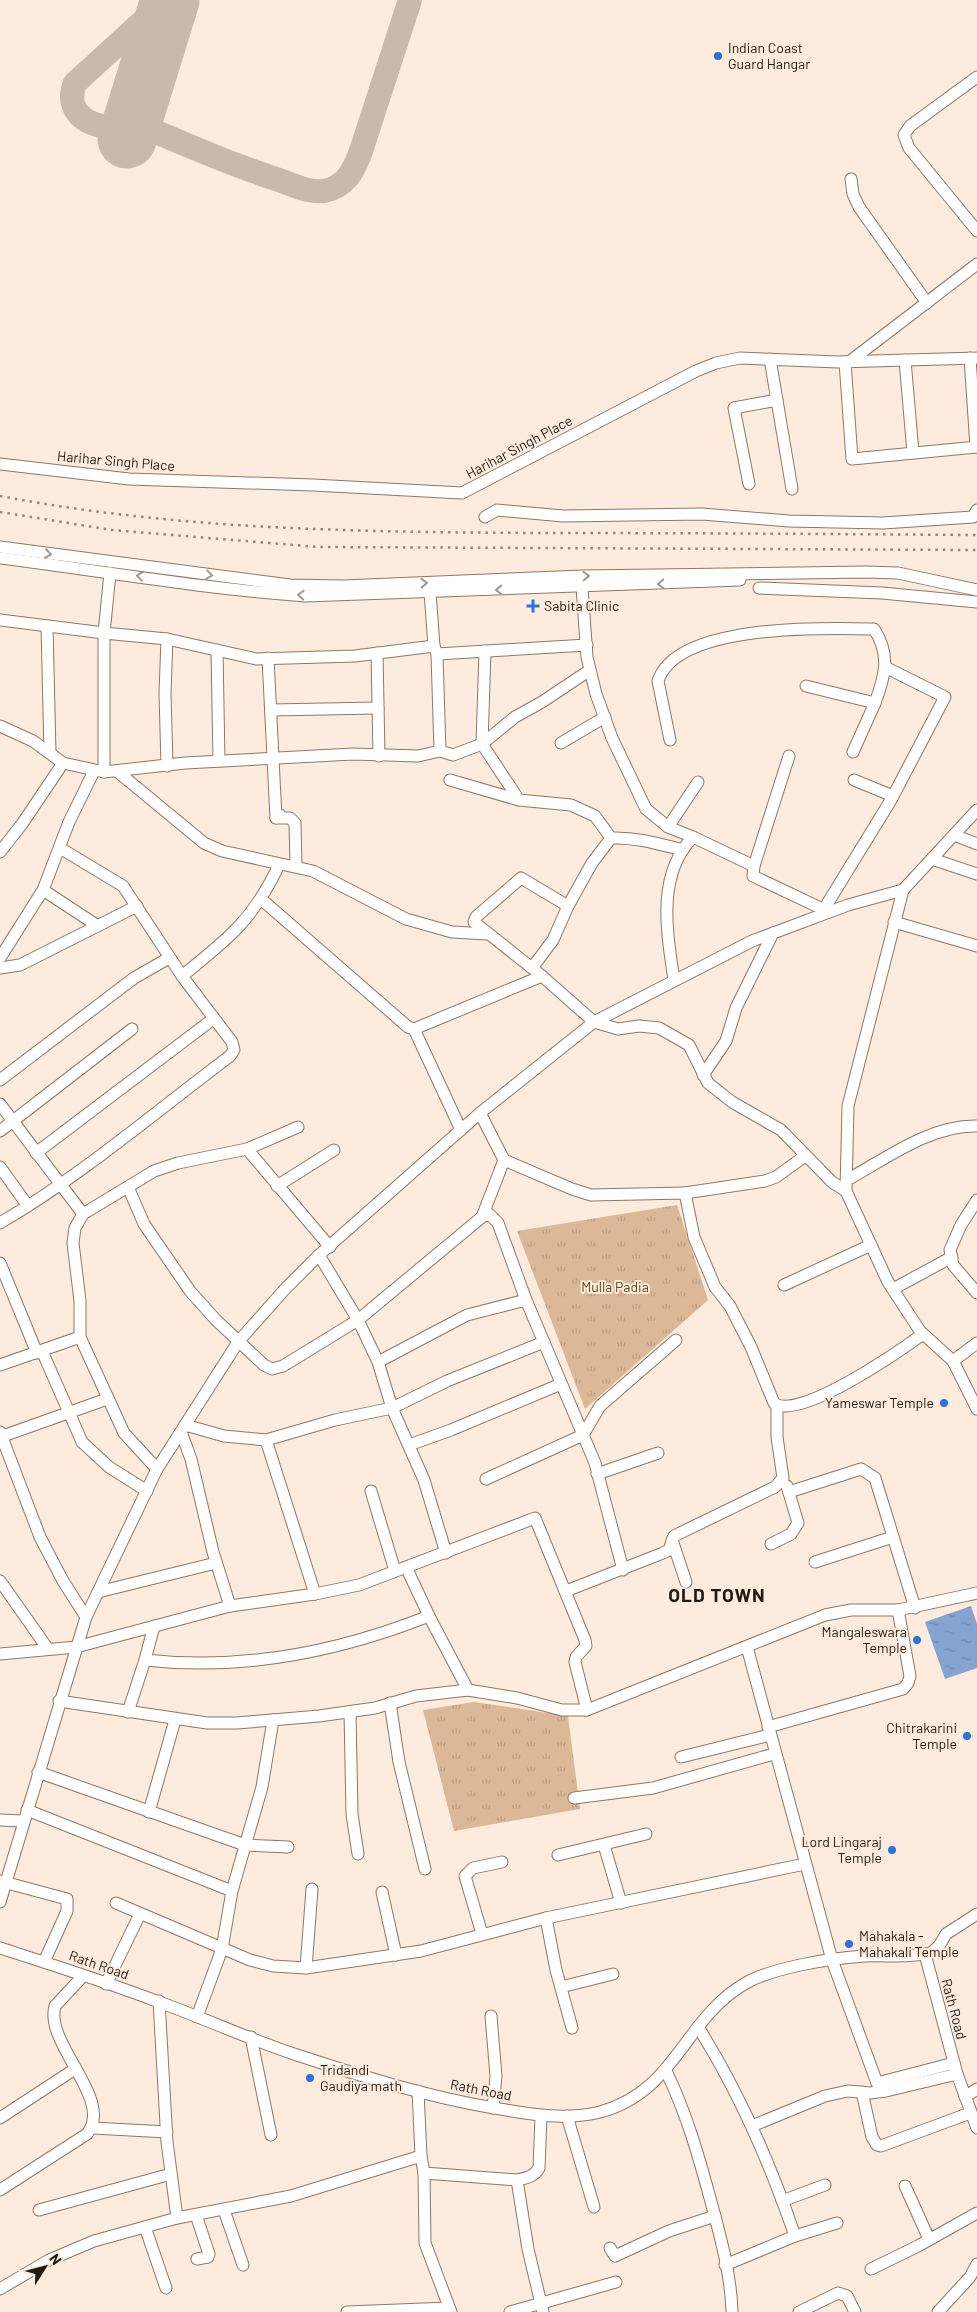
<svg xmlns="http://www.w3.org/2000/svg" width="977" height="2312" font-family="Barlow,sans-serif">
	<defs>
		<pattern id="park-tufts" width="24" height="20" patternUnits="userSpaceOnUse" patternTransform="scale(1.25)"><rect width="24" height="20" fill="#dbb897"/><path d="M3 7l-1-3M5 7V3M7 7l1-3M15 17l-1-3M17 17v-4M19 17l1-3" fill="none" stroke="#bc9e81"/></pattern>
		<pattern id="water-ripples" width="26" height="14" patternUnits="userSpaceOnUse" patternTransform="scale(1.25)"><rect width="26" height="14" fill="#86a4d2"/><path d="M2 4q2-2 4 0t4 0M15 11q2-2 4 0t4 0" fill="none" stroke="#6d85a9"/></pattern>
	</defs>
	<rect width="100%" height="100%" fill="#fdecdd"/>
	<!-- park -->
	<g fill="url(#park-tufts)">
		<path d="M 677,1205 L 708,1300 L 585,1409 L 517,1231 Z"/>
		<path d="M 474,1702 L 568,1716 L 580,1809 L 454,1831 L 423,1710 Z"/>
	</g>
	<!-- water -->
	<path fill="url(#water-ripples)" d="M 971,1606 L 977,1624 L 977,1668 L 945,1679 L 925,1622 Z"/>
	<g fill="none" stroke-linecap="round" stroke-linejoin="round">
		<!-- taxiway -->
		<g stroke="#c8b9ac" stroke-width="24">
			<path d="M 154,52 C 157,67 161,84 157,98 C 147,143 55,134 75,83 L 153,12 L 163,0"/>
			<path d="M 133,122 C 182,143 230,164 279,180 C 293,185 309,193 324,191 C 346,187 354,170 361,151 L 410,0"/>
		</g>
		<!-- runway -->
		<path stroke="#c8b9ac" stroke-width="59" d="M 127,139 L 170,0"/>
		<!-- minor casing -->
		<g stroke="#8f7760" stroke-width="13">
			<g id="minor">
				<path d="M 977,77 L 910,126 L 904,135 L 909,148 L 977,231"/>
				<path d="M 851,179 L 853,194 L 859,207 L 927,303"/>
				<path d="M 970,358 L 976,447"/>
				<path d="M 770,359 L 792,489"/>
				<path d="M 905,360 L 913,453"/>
				<path d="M 845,362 L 852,459 L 977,447"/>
				<path d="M 849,362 L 977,264"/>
				<path d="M 0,464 L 129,479 L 313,485 L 462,493 L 696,371 L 716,363 L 740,358 L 838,362 L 977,358"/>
				<path d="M 749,484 L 734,408 L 777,400"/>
				<path d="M 485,517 L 497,510 L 563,516 L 702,514 L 789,521 L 883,523 L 973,517 L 977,510"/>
				<path d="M 0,547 L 290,585 L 343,586 L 583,576 L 866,572 L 898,573 L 977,590"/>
				<path d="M 0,558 C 102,571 204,589 306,596 L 740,580"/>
				<path d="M 110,573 L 104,633 L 167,639 L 256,659 L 355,656 L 434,646"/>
				<path d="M 582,587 L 587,657 L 596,694 L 612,738 L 646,809 L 668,827"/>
				<path d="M 759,588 L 882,593 L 977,602"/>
				<path d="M 430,592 L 434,646 L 437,654 L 440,751"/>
				<path d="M 0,620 L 104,633 L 104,772"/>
				<path d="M 47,626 L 50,753"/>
				<path d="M 217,650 L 219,761"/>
				<path d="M 485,651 L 482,744 L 519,800 L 571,805 L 595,816 L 611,838 C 636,837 659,844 683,850"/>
				<path d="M 377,653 L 379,756"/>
				<path d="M 437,654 L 587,645"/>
				<path d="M 268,658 L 276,818"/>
				<path d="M 271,710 L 378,708"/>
				<path d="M 0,726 L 33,741 L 63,763 L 104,772 L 185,763 L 353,754 L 418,756 L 440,751 L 453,755 L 482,744 L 515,717 L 542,702 L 590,670"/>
				<path d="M 670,740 L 658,681 C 677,623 825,628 874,629 C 891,655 885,676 875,703 L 806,686"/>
				<path d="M 561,743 L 605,717"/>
				<path d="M 853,752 L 875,703"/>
				<path d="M 789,756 L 754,866 L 753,876 L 829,912"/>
				<path d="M 167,766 L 165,693 L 167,639"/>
				<path d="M 118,772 L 204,843 L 222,851 L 313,871 L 406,919 L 452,932 L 487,934"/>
				<path d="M 450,780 L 519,800"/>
				<path d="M 854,780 L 893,796"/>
				<path d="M 280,815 L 276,818 L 290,818 L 295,823 L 296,866"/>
				<path d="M 954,835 L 977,844"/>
				<path d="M 693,837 L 668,827 L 698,782"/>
				<path d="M 0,852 L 22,824 L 63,763"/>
				<path d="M 932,859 L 977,874"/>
				<path d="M 43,890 L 98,926"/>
				<path d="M 903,890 L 848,1106 L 846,1191 L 888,1282 L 920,1331 L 953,1361 L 977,1409"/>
				<path d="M 261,899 L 408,1027 L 414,1029 L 542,976"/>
				<path d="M 568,906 L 592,863 L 611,838"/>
				<path d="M 824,909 L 891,800 L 945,697 L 885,667"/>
				<path d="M 894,922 L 977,946"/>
				<path d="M 0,958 L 43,890 L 69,822 L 94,771"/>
				<path d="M 0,968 L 20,965 L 137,906"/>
				<path d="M 532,968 L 553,940 L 568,906 L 521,878 L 476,917 L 474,922 L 542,976 L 594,1022 L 618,1029 L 639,1026 L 659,1028 L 689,1045 L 708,1083 L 732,1102 L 781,1130 L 832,1182 L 846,1191"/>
				<path d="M 182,976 C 228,939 253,920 279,865"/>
				<path d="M 674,980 C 667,933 656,875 693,837 L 754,866"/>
				<path d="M 414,1029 L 461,1130"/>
				<path d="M 703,1075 L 726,1041 L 736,1008 L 773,933"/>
				<path d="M 0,1080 L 134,978 L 169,958"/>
				<path d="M 0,1104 L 83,1214"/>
				<path d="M 480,1113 L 504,1160 L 572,1189 L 591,1195 L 685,1193 L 694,1237 L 715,1287 L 730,1306 L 751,1347 L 774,1403 C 798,1422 901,1350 923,1334"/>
				<path d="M 0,1131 L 132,1029"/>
				<path d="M 247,1149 L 330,1247"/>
				<path d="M 36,1153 L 213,1019"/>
				<path d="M 0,1167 L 28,1206"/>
				<path d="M 847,1180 C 887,1158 930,1125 977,1126"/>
				<path d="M 277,1186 L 334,1150"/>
				<path d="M 128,1187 L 144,1224 L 190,1291 L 216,1320 L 264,1365 L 272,1369 L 283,1366 L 358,1320 L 482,1217 L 489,1214 L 498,1223 L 526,1300 L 595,1463 L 623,1570"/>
				<path d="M 685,1193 L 765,1181 L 776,1177 L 805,1156"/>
				<path d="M 977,1200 L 961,1225 L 950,1250 L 953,1265 L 977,1293"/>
				<path d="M 482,1217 L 504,1160"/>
				<path d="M 0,1223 C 82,1175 154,1113 230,1056 L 234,1050 L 232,1042 L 182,976 L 123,886 L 60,848"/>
				<path d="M 319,1255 L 358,1320 L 378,1362 L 392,1408 L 424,1480 L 446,1553"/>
				<path d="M 0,1263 L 37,1353"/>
				<path d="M 784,1285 L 871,1245"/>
				<path d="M 893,1289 L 952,1257"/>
				<path d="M 42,1351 L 82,1442 L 109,1467 L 147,1491"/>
				<path d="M 953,1361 L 977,1343"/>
				<path d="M 378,1362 L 467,1315 L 526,1300"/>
				<path d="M 0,1365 L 80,1337"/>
				<path d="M 185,1425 L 224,1436 L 266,1440 L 335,1420 L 392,1408 L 447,1381 L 544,1342"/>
				<path d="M 0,1432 L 40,1537 L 63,1581 L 86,1617"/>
				<path d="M 181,1432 L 191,1459 L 213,1552 L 230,1606"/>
				<path d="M 0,1437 L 107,1399"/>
				<path d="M 266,1440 L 315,1594"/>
				<path d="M 409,1445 L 451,1430 L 561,1384"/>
				<path d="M 157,1469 L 124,1433 L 80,1337 L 80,1301 L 73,1243 L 75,1228 L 83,1214 L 154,1171 L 178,1163 L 247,1149 L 298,1127"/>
				<path d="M 597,1474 L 658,1453"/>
				<path d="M 486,1479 L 583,1435 L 600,1406 L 676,1340"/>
				<path d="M 371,1491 L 395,1571"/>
				<path d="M 789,1492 L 861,1469 L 875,1478 L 915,1608"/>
				<path d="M 672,1540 L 686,1582"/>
				<path d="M 771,1544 L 791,1534 L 798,1523 L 787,1486"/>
				<path d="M 815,1562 L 893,1537"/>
				<path d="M 406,1567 L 430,1618 L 468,1690"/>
				<path d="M 0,1581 L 48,1649"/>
				<path d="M 566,1591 L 663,1553 L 669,1550 L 674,1536 L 775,1487 L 783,1478 L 777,1437 L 777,1405"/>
				<path d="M 98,1592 L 216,1563"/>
				<path d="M 154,1626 L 145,1660 C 242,1671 338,1652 429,1616"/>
				<path d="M 747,1647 L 832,1960 L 877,2083 L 954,2063"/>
				<path d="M 0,1654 L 76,1647 L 230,1606 L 315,1594 L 359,1585 L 535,1518 L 585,1640 L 586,1646 L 576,1657 L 575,1662 L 587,1710"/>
				<path d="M 59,1701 L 207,1723 L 237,1723 L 319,1716 L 375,1708 L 416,1696 L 468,1690 L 517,1698 L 562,1710 L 587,1710 L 825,1615 L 851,1610 L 898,1610 L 977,1593"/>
				<path d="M 390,1703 L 399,1762 L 425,1869"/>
				<path d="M 128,1712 L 145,1660"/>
				<path d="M 350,1712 L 352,1814 L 358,1854"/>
				<path d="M 768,1727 L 903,1689 L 908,1683 L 910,1676 L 898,1610"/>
				<path d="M 681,1757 L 770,1735"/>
				<path d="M 38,1772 L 245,1845 L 288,1847"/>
				<path d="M 574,1798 L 653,1788 L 774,1754"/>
				<path d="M 27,1810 L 232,1891"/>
				<path d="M 149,1812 L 175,1720"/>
				<path d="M 0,1820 L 23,1821"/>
				<path d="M 604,1845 L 621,1903"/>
				<path d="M 558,1855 L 646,1834"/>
				<path d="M 0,1881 L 67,1899 L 67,1911 L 44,1962"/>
				<path d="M 382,1892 L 396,1955"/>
				<path d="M 0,1902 L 86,1617 L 157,1469 L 238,1342 L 285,1289 L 319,1255 L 480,1113 L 594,1022 L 752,941 L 848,905 L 903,890 L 977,810"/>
				<path d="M 116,1903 L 250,1960 L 273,1966 L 306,1968 L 421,1951 L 546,1918 L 805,1864"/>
				<path d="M 546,1918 L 556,1970 L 572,2028"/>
				<path d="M 482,1934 L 465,1876 L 473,1868 L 502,1862"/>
				<path d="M 0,1948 C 53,1965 107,1982 159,2002 C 206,2019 251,2040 297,2055 C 361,2076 428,2097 494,2108 C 529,2114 565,2121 600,2112 C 676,2092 684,2018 746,1983 C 774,1967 833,1958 865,1956 C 886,1955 910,1958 931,1953 L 939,1946 L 946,1934 L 977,1914"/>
				<path d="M 925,1954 L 957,2074 L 977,2128"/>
				<path d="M 306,1968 L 312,1889"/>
				<path d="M 106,1984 L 140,1914"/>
				<path d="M 561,1987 L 613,1974"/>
				<path d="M 159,2001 L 167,2142 L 177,2218"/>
				<path d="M 491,2016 L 496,2076 L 493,2108"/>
				<path d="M 197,2017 L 222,1949 L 232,1891 L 262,1787 L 273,1720"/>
				<path d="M 698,2027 C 739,2092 770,2163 795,2236"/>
				<path d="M 251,2037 L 271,2135"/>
				<path d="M 666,2071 C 686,2112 698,2154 710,2198 C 720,2235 731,2274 732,2312"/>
				<path d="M 418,2091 L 421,2156"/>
				<path d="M 862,2092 L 872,2137 L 877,2145 L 881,2146 L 970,2113"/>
				<path d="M 965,2097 L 977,2089"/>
				<path d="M 567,2116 L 594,2207"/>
				<path d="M 0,2118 L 75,2069"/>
				<path d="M 752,2126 L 825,2096 L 848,2091 L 870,2093 L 886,2091 L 957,2074"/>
				<path d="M 93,2128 L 167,2132"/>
				<path d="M 517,2180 L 528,2249 L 543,2312"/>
				<path d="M 905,2186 L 929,2239"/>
				<path d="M 0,2190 L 87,2134 C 115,2100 44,2044 55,2006 L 83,1976"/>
				<path d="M 782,2201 L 825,2185"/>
				<path d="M 39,2210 L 171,2174"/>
				<path d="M 224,2210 L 243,2265"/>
				<path d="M 196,2215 L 209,2254 L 208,2257 L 197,2259"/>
				<path d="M 145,2227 L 166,2288"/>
				<path d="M 610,2248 L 615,2256 L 669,2231 L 715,2216"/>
				<path d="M 725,2265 L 795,2236 L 837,2223"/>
				<path d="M 871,2269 L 918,2246 L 977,2213"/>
				<path d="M 0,2289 L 49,2260 L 94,2241 L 177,2218 L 291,2196 L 421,2156 L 424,2173"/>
				<path d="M 347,2312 L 449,2308"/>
				<path d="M 451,2312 L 425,2243 L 424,2173 L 517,2180 C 526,2178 534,2177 539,2168 L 541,2116"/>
				<path d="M 510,2312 L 616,2282"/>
				<path d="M 799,2312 L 838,2293 L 847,2296 L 855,2312"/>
				<path d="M 938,2312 L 970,2277 L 977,2264"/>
			</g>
		</g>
		<!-- minor -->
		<use href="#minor" stroke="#fff" stroke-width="11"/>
		<!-- rail -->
		<g stroke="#94867a" stroke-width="2.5" stroke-dasharray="2.5 5" stroke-linecap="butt">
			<path d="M 0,496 C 178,530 359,532 539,533 C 685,533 831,534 977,535"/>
			<path d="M 0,512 L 112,530 L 318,547 L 977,550"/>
		</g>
	</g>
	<!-- one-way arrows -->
	<defs><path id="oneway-chevron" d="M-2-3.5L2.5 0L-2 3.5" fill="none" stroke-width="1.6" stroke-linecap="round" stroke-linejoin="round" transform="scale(1.25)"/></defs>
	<g stroke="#9c9893">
		<use href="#oneway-chevron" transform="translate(48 554) rotate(8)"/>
		<use href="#oneway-chevron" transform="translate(209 575) rotate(7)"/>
		<use href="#oneway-chevron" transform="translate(140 576) rotate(-173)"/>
		<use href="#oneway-chevron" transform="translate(586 576) rotate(-2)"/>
		<use href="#oneway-chevron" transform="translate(424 583) rotate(-3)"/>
		<use href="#oneway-chevron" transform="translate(661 584) rotate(177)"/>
		<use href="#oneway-chevron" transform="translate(499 590) rotate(178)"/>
		<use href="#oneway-chevron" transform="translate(301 595) rotate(-177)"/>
	</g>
	<!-- markers -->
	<g fill="#2873df" stroke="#fdecdd" stroke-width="2">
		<circle cx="718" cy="56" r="5"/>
		<path d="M530.5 598.5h5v5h5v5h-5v5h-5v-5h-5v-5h5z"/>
		<circle cx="944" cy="1403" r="5"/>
		<circle cx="917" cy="1640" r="5"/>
		<circle cx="967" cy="1736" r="5"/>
		<circle cx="892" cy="1850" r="5"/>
		<circle cx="849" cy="1944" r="5"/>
		<circle cx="310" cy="2078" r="5"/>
	</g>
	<g text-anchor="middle" stroke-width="4" stroke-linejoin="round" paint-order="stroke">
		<!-- poi labels -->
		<g font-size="14" fill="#231910" stroke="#fdecdd" text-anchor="start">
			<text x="728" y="53">Indian Coast<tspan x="728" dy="16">Guard Hangar</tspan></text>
			<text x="544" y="611">Sabita Clinic</text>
			<text x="934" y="1408" text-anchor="end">Yameswar Temple</text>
			<text x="907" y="1637" text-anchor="end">Mangaleswara<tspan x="907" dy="16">Temple</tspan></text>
			<text x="957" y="1733" text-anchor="end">Chitrakarini<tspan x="957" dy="16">Temple</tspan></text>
			<text x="882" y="1847" text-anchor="end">Lord Lingaraj<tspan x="882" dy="16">Temple</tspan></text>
			<text x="859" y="1941">Mahakala -<tspan x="859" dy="16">Mahakali Temple</tspan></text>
			<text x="320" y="2075">Tridandi<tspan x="320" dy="16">Gaudiya math</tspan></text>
		</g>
		<!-- street labels -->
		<g font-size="14" fill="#231910" stroke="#fdecdd">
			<text transform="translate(519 447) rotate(-28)" y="5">Harihar Singh Place</text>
			<text transform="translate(116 461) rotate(5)" y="5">Harihar Singh Place</text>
			<text transform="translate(99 1965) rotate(19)" y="5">Rath Road</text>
			<text transform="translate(954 2009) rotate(75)" y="5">Rath Road</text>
			<text transform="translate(481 2090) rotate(11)" y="5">Rath Road</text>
		</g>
		<!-- park labels -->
		<g font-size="14" fill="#6c4212" stroke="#fdecdd">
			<text x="615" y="1292">Mulla Padia</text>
		</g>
		<!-- district labels -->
		<g font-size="19" font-weight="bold" letter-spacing="1" fill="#231910" stroke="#fdecdd">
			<text x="717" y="1602">OLD TOWN</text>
		</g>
	</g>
	<!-- north arrow -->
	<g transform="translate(45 2267) rotate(54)" stroke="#fdecdd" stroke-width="4" paint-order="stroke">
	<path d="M0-4L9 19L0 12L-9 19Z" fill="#231910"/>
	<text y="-8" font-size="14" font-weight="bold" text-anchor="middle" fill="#231910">N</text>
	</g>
</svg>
